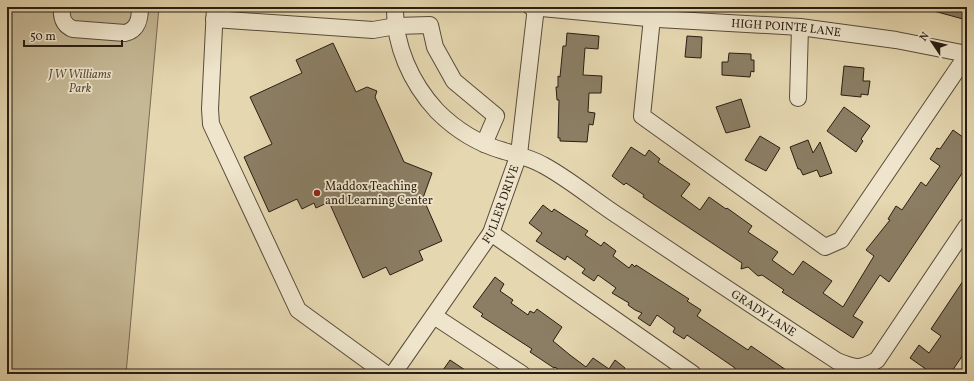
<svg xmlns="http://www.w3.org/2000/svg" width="974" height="381" font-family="Vollkorn,serif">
	<rect width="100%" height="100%" fill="#e5d7b0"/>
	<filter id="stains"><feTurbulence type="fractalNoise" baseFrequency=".005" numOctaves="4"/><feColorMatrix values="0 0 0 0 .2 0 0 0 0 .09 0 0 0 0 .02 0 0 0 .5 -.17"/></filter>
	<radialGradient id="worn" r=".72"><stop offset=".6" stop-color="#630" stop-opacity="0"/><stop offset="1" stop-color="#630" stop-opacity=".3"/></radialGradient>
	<!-- green -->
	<path fill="#c5b895" stroke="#776b54" d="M 7,7 L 159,7 L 126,374 L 7,374 Z"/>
	<!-- building -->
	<g fill="#8b7e64" stroke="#291e12">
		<path d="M 930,7 L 966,7 L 963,19 L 930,10 Z"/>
		<path d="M 567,33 L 599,36 L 598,49 L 585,48 L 583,75 L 602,76 L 601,93 L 589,93 L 588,112 L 595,113 L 593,125 L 589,124 L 587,142 L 560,141 L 560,138 L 558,138 L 559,100 L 557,100 L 556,87 L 558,87 L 558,76 L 560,77 L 563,46 L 566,46 Z"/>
		<path d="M 687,36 L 702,37 L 701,58 L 685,57 Z"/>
		<path d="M 333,43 L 356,92 L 367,87 L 377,91 L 375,97 L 404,162 L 432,173 L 423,198 L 442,241 L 419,251 L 423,260 L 390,275 L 386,267 L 363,278 L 329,202 L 316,208 L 314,203 L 302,209 L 297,199 L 269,212 L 244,157 L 272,144 L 250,97 L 302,73 L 296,60 Z"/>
		<path d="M 729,53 L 751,54 L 751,60 L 754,60 L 754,72 L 751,71 L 750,77 L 722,75 L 722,62 L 728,62 Z"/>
		<path d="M 844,66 L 864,68 L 863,81 L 870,81 L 868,95 L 861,94 L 861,97 L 841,95 Z"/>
		<path d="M 741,99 L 750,127 L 726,133 L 716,107 Z"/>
		<path d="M 844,107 L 870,126 L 861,139 L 863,141 L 856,152 L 827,131 Z"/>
		<path d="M 953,130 L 967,140 L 967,166 L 889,282 L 880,275 L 853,316 L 863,322 L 853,338 L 782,292 L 784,290 L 762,275 L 758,276 L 748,267 L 741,269 L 742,263 L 643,197 L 644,195 L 626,183 L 624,185 L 612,176 L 631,147 L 645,156 L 649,150 L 660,159 L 658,162 L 690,184 L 681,196 L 700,210 L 709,197 L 726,209 L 727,208 L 752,226 L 748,232 L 778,252 L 772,260 L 793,275 L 803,261 L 832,281 L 823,293 L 843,307 L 874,256 L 866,250 L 890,220 L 888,219 L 896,206 L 902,210 L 921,182 L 926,186 L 940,166 L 930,159 L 937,148 L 940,149 Z"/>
		<path d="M 760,136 L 780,148 L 766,171 L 745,160 Z"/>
		<path d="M 808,140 L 813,153 L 820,142 L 832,173 L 820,177 L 817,170 L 803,175 L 800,169 L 798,169 L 790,147 Z"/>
		<path d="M 543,205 L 552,212 L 554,209 L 588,231 L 585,235 L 601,246 L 604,242 L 616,251 L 613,256 L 629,268 L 632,264 L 635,267 L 636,265 L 689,299 L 687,301 L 701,310 L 697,316 L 748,350 L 751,346 L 792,374 L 732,374 L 735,368 L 687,335 L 684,339 L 673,332 L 675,328 L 657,315 L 650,326 L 638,318 L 642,313 L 635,310 L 628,305 L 629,303 L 612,293 L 616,288 L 598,275 L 594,281 L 582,273 L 585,269 L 567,256 L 565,260 L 536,241 L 542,233 L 529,223 Z"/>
		<path d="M 967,275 L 967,349 L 950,374 L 933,374 L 910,358 L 919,345 L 929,353 L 941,336 L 931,329 Z"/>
		<path d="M 495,277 L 504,284 L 500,291 L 513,300 L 511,303 L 528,315 L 530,311 L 534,313 L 537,309 L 562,327 L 553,341 L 570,355 L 586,367 L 593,358 L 609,369 L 615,360 L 625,368 L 621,374 L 565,374 L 555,367 L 554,368 L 530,352 L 532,349 L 481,316 L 483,314 L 473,307 Z"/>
		<path d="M 450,360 L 471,374 L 449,374 L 443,370 Z"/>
	</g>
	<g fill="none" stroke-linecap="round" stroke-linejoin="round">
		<!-- minor casing -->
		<g stroke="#584c3a" stroke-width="18">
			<g id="minor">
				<path d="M 62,7 C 61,18 63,25 73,29 L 125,33 C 138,30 140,19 140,7"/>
				<path d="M 215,7 L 210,109 L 211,124 L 298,310 L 386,374"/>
				<path id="s1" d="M 395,7 C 394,45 411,83 437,111 C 455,129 479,144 504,151 C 517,155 531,158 543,165 C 571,180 596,202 623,219 C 694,267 765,314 837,361 C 854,368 860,370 877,360 L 967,226"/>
				<path id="s2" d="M 531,7 L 658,19 L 800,27 L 896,40 L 967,54"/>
				<path d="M 652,18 L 642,116 L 825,247 L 841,240 L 967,55"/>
				<path d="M 214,19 L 373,30 L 396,26 L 430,25 L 435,47 L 454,81 L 496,116 L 484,144"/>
				<path d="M 798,98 L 800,27"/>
				<path d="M 491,233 L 693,374"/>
				<path d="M 434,316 L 522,374"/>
				<path id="s3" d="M 393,374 L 491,233 L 519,154 L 536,7"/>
			</g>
		</g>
		<!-- minor -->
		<use href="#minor" stroke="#eee5cc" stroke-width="16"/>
	</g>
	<!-- markers -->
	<circle fill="#8f2418" stroke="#eee5cc" stroke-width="1.5" cx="317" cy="193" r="4"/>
	<g text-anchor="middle" stroke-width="3.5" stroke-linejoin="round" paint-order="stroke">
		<!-- street labels -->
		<g font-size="12" fill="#291e12" stroke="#eee5cc">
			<text dy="4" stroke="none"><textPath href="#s2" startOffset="256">HIGH POINTE LANE</textPath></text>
			<text dy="4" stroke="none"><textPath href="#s3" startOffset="202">FULLER DRIVE</textPath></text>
			<text dy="4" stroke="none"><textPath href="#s1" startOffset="501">GRADY LANE</textPath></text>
		</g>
		<!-- park labels -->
		<g font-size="12" font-style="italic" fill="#584c39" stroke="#eee5cc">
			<text x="80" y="78">J W Williams<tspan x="80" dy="14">Park</tspan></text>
		</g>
		<!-- poi labels -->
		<g font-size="12" fill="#291e12" stroke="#eee5cc" text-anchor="start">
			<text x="325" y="190">Maddox Teaching<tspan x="325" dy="14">and Learning Center</tspan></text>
		</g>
	</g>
	<!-- margin -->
	<rect width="974" height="381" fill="none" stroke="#e5d7b0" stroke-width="24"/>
	<rect x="8" y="8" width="958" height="365" fill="none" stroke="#291e12" stroke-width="2"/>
	<rect x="12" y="12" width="950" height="357" fill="none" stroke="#291e12"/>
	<!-- north arrow -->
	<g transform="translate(932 42) rotate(305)" stroke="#eee5cc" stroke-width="3" paint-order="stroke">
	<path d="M0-3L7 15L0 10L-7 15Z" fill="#291e12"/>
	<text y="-6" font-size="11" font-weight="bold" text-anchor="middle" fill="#291e12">N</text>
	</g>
	<!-- scale -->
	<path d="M24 40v6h98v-6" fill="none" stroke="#291e12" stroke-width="2"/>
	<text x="30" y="40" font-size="12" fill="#291e12" stroke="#eee5cc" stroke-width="3" paint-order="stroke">50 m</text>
	<rect width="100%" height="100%" filter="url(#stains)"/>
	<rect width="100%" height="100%" fill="url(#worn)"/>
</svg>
